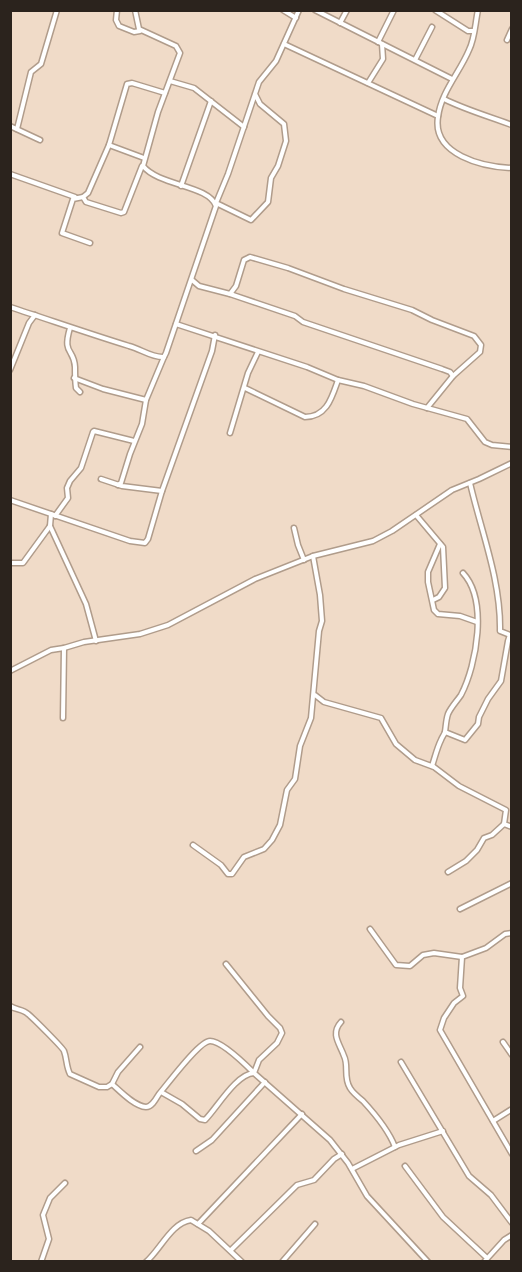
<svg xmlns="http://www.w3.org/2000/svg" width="522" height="1272" font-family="'PT Sans',sans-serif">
	<rect width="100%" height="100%" fill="#f0dbc8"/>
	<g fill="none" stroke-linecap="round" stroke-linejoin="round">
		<!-- street casing -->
		<g stroke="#b09c8b" stroke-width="7">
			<g id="street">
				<path d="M 117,10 L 116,20 L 119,26 L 134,32 L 140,31"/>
				<path d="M 283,10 L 296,18"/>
				<path d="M 315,10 L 452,79"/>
				<path d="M 435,10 L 468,31 L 473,31"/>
				<path d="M 478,10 C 475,24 475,38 469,50 C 460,72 441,92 438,117 C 432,155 483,167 512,168"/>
				<path d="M 340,23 L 347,10"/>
				<path d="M 507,40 L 512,29"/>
				<path d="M 378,42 L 394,10"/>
				<path d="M 284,44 L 438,116"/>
				<path d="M 415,60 L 432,27"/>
				<path d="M 170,81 L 194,88 L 244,127"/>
				<path d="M 368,83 L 383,59 L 382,44"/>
				<path d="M 255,94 L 260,104 L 284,124 L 286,141 L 278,166 L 271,178 L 268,202 L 251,220 L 216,203 L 228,174 L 259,82 L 276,61 L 299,10"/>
				<path d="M 444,99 C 466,110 488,116 512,125"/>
				<path d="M 10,126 L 40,140"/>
				<path d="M 17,129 L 31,72 L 41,64 L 57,10"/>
				<path d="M 109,145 L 127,84 L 132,83 L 165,93"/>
				<path d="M 10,174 L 75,197"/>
				<path d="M 181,186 L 211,101"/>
				<path d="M 83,197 L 86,202 L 121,213 L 124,212 L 142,166"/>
				<path d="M 90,243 L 62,233 L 73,199 L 83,197 L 88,193 L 109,145 L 144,158"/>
				<path d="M 192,280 L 199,286 L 230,294 L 236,286 L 244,260 L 250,257 L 288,268 L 344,289 L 412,310 L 432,320 L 474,336 L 481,345 L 480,352 L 453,376 L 427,408"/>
				<path d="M 230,294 L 295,316 L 303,322 L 442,369 L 450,372 L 453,376"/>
				<path d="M 10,307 C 50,320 90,334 129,346 C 141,349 152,358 164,357 L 166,353 L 216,206 C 209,185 159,186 143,166 L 158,112 L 180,53 L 176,46 L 139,29 L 135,10"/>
				<path d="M 176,324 L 307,367 L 338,380 L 364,386 L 413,404 L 467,419 L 485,442 L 492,445 L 512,447"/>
				<path d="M 70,328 C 62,355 74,348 75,367 C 75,374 75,381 76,388 L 80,392"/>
				<path d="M 10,370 L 29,323 L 35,315"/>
				<path d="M 74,378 L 103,389 L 146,400"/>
				<path d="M 245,388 L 305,417 C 327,417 332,397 338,380"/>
				<path d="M 230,433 L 248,373 L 258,352"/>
				<path d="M 101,479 L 122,486 L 162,491"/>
				<path d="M 470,483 C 481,531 501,580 500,631 L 510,635"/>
				<path d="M 118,485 L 121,483 L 130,454 L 142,424 L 146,400 L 164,357"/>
				<path d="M 10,500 L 130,541 L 145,543 L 148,539 L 162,491 L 212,351 L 215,335"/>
				<path d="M 416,515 L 443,547 L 445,588 L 439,597 L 433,600"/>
				<path d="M 55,516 L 68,498 L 67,488 L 70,481 L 81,468 L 93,432 L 94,431 L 134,441"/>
				<path d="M 50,526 L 86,604 L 96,641"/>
				<path d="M 294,528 L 298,545 L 304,560"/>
				<path d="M 440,544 L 428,572 L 428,582 L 434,610 L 438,614 L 460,616 L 477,622"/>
				<path d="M 12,563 L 23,563 L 50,526 L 51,514"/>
				<path d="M 10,671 L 51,650 L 64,648 L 84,642 L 140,634 L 168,625 L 255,579 L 313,556 L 373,541 L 392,531 L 452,490 L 479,479 L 512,463"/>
				<path d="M 315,695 L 324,702 L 381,718 L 396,744 L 415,760 L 434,767 L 459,786 L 506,810 L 504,824"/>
				<path d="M 63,718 L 64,648"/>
				<path d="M 445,732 L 465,740 L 478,724 L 479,717 L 488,699 L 501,681 L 508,641 L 510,635 L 511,635"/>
				<path d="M 432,766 C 435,757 437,748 441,740 C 442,737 444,735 445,732 C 446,725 446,720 448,714 C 451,707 457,701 461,695 C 477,664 488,600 463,573"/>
				<path d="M 193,845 L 221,865 L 228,874 L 232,874 L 244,857 L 264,849 L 272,840 L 280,825 L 287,790 L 295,779 L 300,746 L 311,718 L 319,631 L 322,621 L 320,595 L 313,556"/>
				<path d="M 448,872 L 466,861 L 477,850 L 484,838 L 492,835 L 504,824 L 512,827"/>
				<path d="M 460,909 L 512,883"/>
				<path d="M 370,929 L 396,965 L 410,966 L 423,955 L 434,953 L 462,957"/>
				<path d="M 512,933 L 505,934 L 486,948 L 462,957 L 460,988 L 463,996 L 454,1003 L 444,1018 L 440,1030 L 512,1154"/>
				<path d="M 226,964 L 268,1016 L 280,1028 L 282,1033 L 277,1043 L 259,1060 L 254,1073 L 330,1140 L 348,1163 L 367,1196 L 428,1262"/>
				<path d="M 10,1006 C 16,1010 23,1009 28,1014 C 33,1018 63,1048 64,1051 C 67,1059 66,1066 70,1074 L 99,1087 L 107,1087 L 112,1084 L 118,1072 L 140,1047"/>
				<path d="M 341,1022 C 330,1034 340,1044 344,1056 C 349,1066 343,1077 350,1088 C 353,1093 358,1097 363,1101 C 375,1114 389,1131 395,1147"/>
				<path d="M 503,1042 L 512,1055"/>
				<path d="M 401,1062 L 469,1176 L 491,1195 L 512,1223"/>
				<path d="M 112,1084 C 120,1091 134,1106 146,1107 C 152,1107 156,1099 159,1094 C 167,1085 199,1041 210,1041 C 222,1041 245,1064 254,1073 C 236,1074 217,1108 205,1120 L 200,1119 L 182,1104 L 161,1092"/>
				<path d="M 493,1121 L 512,1109"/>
				<path d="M 196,1151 L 212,1140 L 265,1082"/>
				<path d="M 405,1166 L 443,1217 L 487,1258"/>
				<path d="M 352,1169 L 399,1145 L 443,1131"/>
				<path d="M 198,1224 L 302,1114"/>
				<path d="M 231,1250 L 297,1185 L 314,1180 L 334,1159 L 342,1154"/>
				<path d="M 41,1262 L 49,1239 L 43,1215 L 50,1198 L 65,1183"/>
				<path d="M 146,1262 C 161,1249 171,1223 191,1220 L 209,1231 L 242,1262"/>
				<path d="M 282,1262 L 315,1224"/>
				<path d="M 484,1262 L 504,1240 L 512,1235"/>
			</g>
		</g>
		<!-- street -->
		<use href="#street" stroke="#fff" stroke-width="4"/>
	</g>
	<!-- border -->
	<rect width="522" height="1272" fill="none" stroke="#2b231d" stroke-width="24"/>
</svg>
